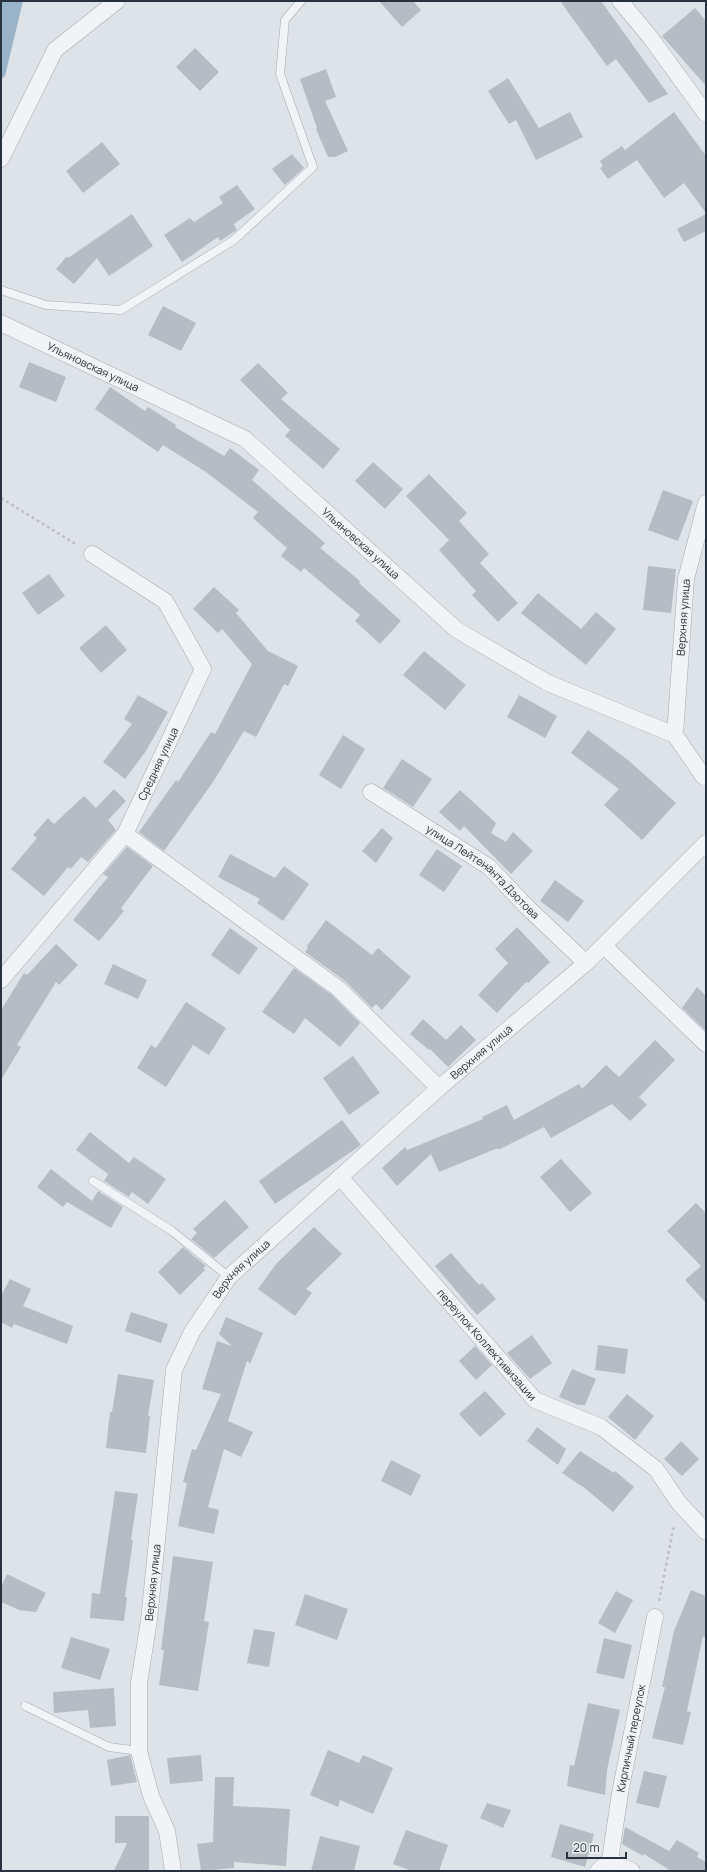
<svg xmlns="http://www.w3.org/2000/svg" width="707" height="1872" font-family="Manrope,sans-serif">
	<rect width="100%" height="100%" fill="#dee3e8"/>
	<!-- water -->
	<path fill="#99b3c8" d="M 1,1 L 23,1 L 5,76 L 1,79 Z"/>
	<!-- building -->
	<g fill="#b5bcc4">
		<path d="M 379,1 L 413,1 L 421,10 L 402,27 Z"/>
		<path d="M 560,1 L 601,1 L 668,94 L 649,103 L 616,59 L 607,66 Z"/>
		<path d="M 695,8 L 706,21 L 706,86 L 662,36 Z"/>
		<path d="M 195,48 L 219,72 L 200,91 L 176,67 Z"/>
		<path d="M 326,69 L 336,97 L 325,101 L 348,151 L 335,157 L 328,157 L 316,129 L 317,128 L 300,79 Z"/>
		<path d="M 508,78 L 539,128 L 570,112 L 583,137 L 536,160 L 516,120 L 509,124 L 488,91 Z"/>
		<path d="M 674,112 L 706,156 L 706,213 L 684,183 L 664,198 L 637,160 L 608,179 L 600,168 L 603,166 L 600,161 L 622,146 L 625,150 Z"/>
		<path d="M 102,142 L 120,164 L 83,193 L 66,171 Z"/>
		<path d="M 292,154 L 304,168 L 285,185 L 272,169 Z"/>
		<path d="M 237,185 L 255,209 L 234,224 L 237,230 L 220,241 L 218,237 L 182,262 L 164,235 L 190,218 L 194,222 L 223,203 L 219,197 Z"/>
		<path d="M 132,214 L 153,246 L 109,276 L 97,258 L 74,284 L 56,269 L 67,256 L 68,258 Z"/>
		<path d="M 706,214 L 706,231 L 684,242 L 677,229 Z"/>
		<path d="M 163,306 L 196,323 L 181,351 L 148,335 Z"/>
		<path d="M 29,362 L 66,377 L 56,402 L 19,387 Z"/>
		<path d="M 258,363 L 288,393 L 281,399 L 340,449 L 323,469 L 285,436 L 290,430 L 240,380 Z"/>
		<path d="M 110,387 L 145,411 L 148,407 L 176,425 L 175,427 L 224,456 L 230,448 L 259,470 L 252,480 L 325,543 L 320,548 L 360,581 L 359,583 L 401,621 L 380,644 L 355,621 L 360,615 L 304,568 L 301,572 L 281,556 L 287,548 L 253,518 L 258,512 L 206,472 L 163,445 L 158,452 L 95,409 Z"/>
		<path d="M 373,462 L 403,489 L 385,509 L 355,481 Z"/>
		<path d="M 429,474 L 467,513 L 459,521 L 489,554 L 480,563 L 518,603 L 498,622 L 472,595 L 476,591 L 439,550 L 449,540 L 406,496 Z"/>
		<path d="M 663,490 L 693,501 L 678,541 L 648,530 Z"/>
		<path d="M 648,566 L 676,569 L 671,613 L 643,610 Z"/>
		<path d="M 49,574 L 65,596 L 38,615 L 22,593 Z"/>
		<path d="M 214,587 L 239,610 L 236,613 L 268,651 L 298,666 L 288,686 L 284,684 L 256,737 L 244,731 L 213,782 L 164,851 L 139,832 L 176,780 L 178,782 L 211,732 L 215,734 L 252,664 L 222,629 L 218,633 L 193,609 Z"/>
		<path d="M 538,593 L 581,629 L 596,612 L 616,629 L 586,665 L 521,613 Z"/>
		<path d="M 106,625 L 127,650 L 101,673 L 79,648 Z"/>
		<path d="M 424,651 L 466,685 L 445,710 L 403,675 Z"/>
		<path d="M 138,695 L 168,712 L 146,751 L 125,779 L 103,762 L 132,724 L 124,719 Z"/>
		<path d="M 519,695 L 557,716 L 545,738 L 507,717 Z"/>
		<path d="M 588,730 L 628,760 L 676,803 L 642,840 L 604,805 L 619,789 L 571,753 Z"/>
		<path d="M 343,735 L 365,749 L 341,789 L 319,775 Z"/>
		<path d="M 402,759 L 432,779 L 413,807 L 383,788 Z"/>
		<path d="M 114,789 L 126,801 L 108,820 L 116,830 L 88,862 L 81,857 L 71,869 L 68,867 L 44,896 L 11,869 L 37,838 L 33,835 L 48,818 L 54,824 L 84,796 L 96,808 Z"/>
		<path d="M 460,790 L 496,823 L 491,833 L 506,842 L 513,832 L 533,851 L 511,874 L 464,826 L 460,831 L 439,812 Z"/>
		<path d="M 382,828 L 393,838 L 376,863 L 362,851 Z"/>
		<path d="M 127,847 L 153,866 L 121,908 L 124,911 L 99,941 L 73,920 L 108,877 L 103,874 Z"/>
		<path d="M 437,849 L 462,866 L 444,892 L 419,875 Z"/>
		<path d="M 230,854 L 275,878 L 284,866 L 309,884 L 283,921 L 257,903 L 260,899 L 218,877 Z"/>
		<path d="M 555,880 L 584,901 L 568,922 L 540,901 Z"/>
		<path d="M 326,920 L 372,955 L 378,948 L 411,977 L 382,1010 L 376,1004 L 372,1008 L 345,981 L 305,952 L 308,948 L 307,946 Z"/>
		<path d="M 517,927 L 550,962 L 528,983 L 526,982 L 497,1013 L 478,995 L 508,963 L 495,949 Z"/>
		<path d="M 230,928 L 258,948 L 239,975 L 211,955 Z"/>
		<path d="M 56,944 L 78,965 L 59,985 L 56,982 L 17,1045 L 21,1047 L 1,1080 L 1,1010 L 24,973 L 27,975 Z"/>
		<path d="M 113,964 L 147,980 L 138,999 L 104,984 Z"/>
		<path d="M 294,968 L 333,996 L 360,1023 L 340,1047 L 305,1018 L 294,1034 L 262,1012 Z"/>
		<path d="M 697,987 L 706,996 L 706,1031 L 682,1008 Z"/>
		<path d="M 186,1002 L 226,1028 L 209,1055 L 193,1045 L 166,1087 L 137,1068 L 151,1045 L 156,1048 Z"/>
		<path d="M 423,1019 L 446,1040 L 461,1025 L 476,1040 L 448,1067 L 430,1049 L 429,1050 L 410,1034 Z"/>
		<path d="M 655,1040 L 675,1060 L 639,1097 L 647,1105 L 630,1121 L 612,1104 L 551,1138 L 544,1127 L 498,1150 L 498,1148 L 439,1172 L 431,1154 L 397,1186 L 382,1168 L 405,1147 L 407,1150 L 483,1119 L 482,1117 L 507,1105 L 514,1120 L 579,1084 L 582,1089 L 606,1065 L 619,1077 Z"/>
		<path d="M 353,1056 L 380,1093 L 349,1115 L 323,1078 Z"/>
		<path d="M 342,1120 L 361,1145 L 275,1204 L 259,1181 Z"/>
		<path d="M 90,1132 L 129,1163 L 134,1157 L 166,1179 L 148,1204 L 132,1192 L 129,1197 L 104,1181 L 108,1174 L 76,1150 Z"/>
		<path d="M 561,1159 L 592,1193 L 570,1212 L 540,1177 Z"/>
		<path d="M 51,1169 L 92,1201 L 98,1191 L 123,1207 L 111,1228 L 67,1202 L 63,1207 L 37,1187 Z"/>
		<path d="M 225,1200 L 249,1227 L 214,1258 L 191,1239 L 197,1233 L 193,1229 Z"/>
		<path d="M 696,1203 L 706,1213 L 706,1303 L 685,1280 L 701,1266 L 667,1231 Z"/>
		<path d="M 314,1227 L 342,1254 L 306,1289 L 312,1293 L 295,1316 L 258,1289 L 276,1264 Z"/>
		<path d="M 183,1247 L 206,1266 L 203,1268 L 205,1270 L 180,1295 L 158,1272 Z"/>
		<path d="M 451,1253 L 479,1285 L 482,1283 L 496,1299 L 477,1315 L 435,1266 Z"/>
		<path d="M 10,1279 L 31,1289 L 23,1306 L 73,1326 L 67,1344 L 14,1324 L 12,1328 L 1,1322 L 1,1296 Z"/>
		<path d="M 131,1312 L 168,1324 L 161,1343 L 125,1331 Z"/>
		<path d="M 226,1317 L 263,1333 L 250,1364 L 247,1361 L 228,1421 L 253,1432 L 241,1457 L 224,1449 L 208,1507 L 219,1510 L 214,1534 L 178,1526 L 187,1483 L 183,1482 L 192,1449 L 196,1450 L 221,1394 L 202,1389 L 217,1341 L 232,1346 L 219,1334 Z"/>
		<path d="M 532,1335 L 552,1363 L 530,1379 L 507,1353 Z"/>
		<path d="M 598,1345 L 628,1349 L 625,1374 L 595,1370 Z"/>
		<path d="M 475,1346 L 492,1365 L 476,1380 L 459,1361 Z"/>
		<path d="M 572,1369 L 596,1379 L 585,1405 L 578,1405 L 559,1397 Z"/>
		<path d="M 118,1374 L 154,1380 L 148,1416 L 150,1416 L 146,1453 L 106,1448 L 110,1412 L 112,1412 Z"/>
		<path d="M 485,1391 L 506,1414 L 480,1437 L 459,1414 Z"/>
		<path d="M 627,1394 L 654,1416 L 635,1440 L 608,1417 Z"/>
		<path d="M 537,1427 L 566,1449 L 558,1465 L 527,1441 Z"/>
		<path d="M 681,1441 L 699,1459 L 682,1476 L 664,1459 Z"/>
		<path d="M 580,1451 L 614,1473 L 615,1471 L 634,1487 L 613,1512 L 586,1489 L 562,1473 Z"/>
		<path d="M 391,1460 L 421,1475 L 411,1496 L 381,1481 Z"/>
		<path d="M 115,1491 L 138,1494 L 131,1540 L 133,1540 L 125,1597 L 127,1597 L 124,1621 L 90,1618 L 92,1593 L 100,1594 Z"/>
		<path d="M 173,1556 L 213,1562 L 204,1621 L 209,1622 L 198,1691 L 159,1685 L 164,1650 L 161,1650 Z"/>
		<path d="M 7,1574 L 46,1593 L 36,1612 L 19,1610 L 1,1602 L 1,1587 Z"/>
		<path d="M 691,1590 L 706,1596 L 706,1638 L 703,1636 L 687,1711 L 691,1712 L 683,1745 L 652,1738 L 665,1687 L 662,1687 L 674,1631 Z"/>
		<path d="M 616,1591 L 633,1600 L 615,1633 L 598,1623 Z"/>
		<path d="M 305,1594 L 348,1609 L 337,1640 L 295,1625 Z"/>
		<path d="M 254,1629 L 275,1632 L 269,1667 L 247,1663 Z"/>
		<path d="M 71,1637 L 110,1649 L 100,1680 L 61,1668 Z"/>
		<path d="M 604,1638 L 632,1645 L 624,1679 L 596,1673 Z"/>
		<path d="M 114,1688 L 116,1726 L 90,1728 L 88,1710 L 54,1713 L 53,1692 Z"/>
		<path d="M 588,1703 L 620,1710 L 607,1770 L 605,1795 L 567,1786 L 570,1765 L 574,1766 Z"/>
		<path d="M 328,1750 L 359,1763 L 363,1755 L 393,1768 L 373,1814 L 340,1800 L 338,1807 L 310,1795 Z"/>
		<path d="M 130,1755 L 137,1782 L 111,1786 L 107,1760 Z"/>
		<path d="M 201,1755 L 203,1781 L 170,1784 L 167,1758 Z"/>
		<path d="M 644,1771 L 667,1776 L 659,1808 L 636,1803 Z"/>
		<path d="M 215,1777 L 234,1777 L 233,1806 L 290,1809 L 286,1866 L 234,1862 L 234,1868 L 201,1871 L 197,1844 L 213,1842 Z"/>
		<path d="M 487,1803 L 511,1810 L 503,1828 L 480,1818 Z"/>
		<path d="M 115,1816 L 149,1816 L 149,1871 L 114,1871 L 127,1843 L 115,1843 Z"/>
		<path d="M 560,1824 L 594,1834 L 585,1867 L 551,1857 Z"/>
		<path d="M 625,1827 L 669,1851 L 677,1840 L 699,1853 L 697,1857 L 706,1862 L 706,1871 L 671,1871 L 644,1854 L 643,1856 L 622,1844 Z"/>
		<path d="M 406,1830 L 448,1845 L 439,1871 L 412,1871 L 393,1864 Z"/>
		<path d="M 320,1836 L 360,1846 L 354,1871 L 311,1871 Z"/>
	</g>
	<g fill="none" stroke-linecap="round" stroke-linejoin="round">
		<!-- lane casing -->
		<g stroke="#a3aab2" stroke-width="9">
			<g id="lane">
				<path d="M 1,290 L 46,305 L 121,310 L 234,240 L 313,167 L 280,74 L 285,20 L 301,1"/>
				<path d="M 93,1181 L 172,1231 L 229,1277"/>
				<path d="M 25,1706 L 109,1747 L 139,1751"/>
			</g>
		</g>
		<!-- street casing -->
		<g stroke="#a3aab2" stroke-width="17">
			<g id="street">
				<path d="M 620,1 L 650,37 L 706,114"/>
				<path d="M 1,159 L 55,50 L 117,1"/>
				<path id="s1" d="M 1,323 L 245,439 L 457,630 L 548,683 L 675,735 L 703,776 L 706,778"/>
				<path id="s2" d="M 675,735 L 686,579 L 706,503"/>
				<path id="s3" d="M 371,792 L 489,867 L 527,907 L 586,963"/>
				<path d="M 125,834 L 339,989 L 439,1088"/>
				<path d="M 604,946 L 706,1044"/>
				<path id="s4" d="M 1,980 L 125,834 L 203,669 L 165,601 L 92,554"/>
				<path id="s5" d="M 340,1177 L 535,1400 L 601,1427 L 656,1469 L 679,1503 L 706,1532"/>
				<path d="M 610,1860 L 632,1871"/>
				<path id="s6" d="M 173,1871 L 167,1831 L 151,1796 L 139,1751 L 139,1683 L 149,1620 L 174,1370 L 192,1332 L 229,1277 L 439,1088 L 586,963 L 706,843"/>
				<path id="s7" d="M 598,1871 L 610,1860 L 620,1793 L 655,1617"/>
			</g>
		</g>
		<!-- path -->
		<g stroke="#bcc1c6" stroke-width="2.5" stroke-dasharray="3 3" stroke-linecap="butt">
			<path d="M 1,498 L 77,545"/>
			<path d="M 659,1601 L 674,1525"/>
		</g>
		<!-- lane -->
		<use href="#lane" stroke="#f1f3f6" stroke-width="8"/>
		<!-- street -->
		<use href="#street" stroke="#f1f3f6" stroke-width="16"/>
	</g>
	<g text-anchor="middle" stroke-width="3" stroke-linejoin="round" paint-order="stroke">
		<!-- street labels -->
		<g font-size="11" fill="#27323e" stroke="#edf1f5">
			<text dy="4" stroke="none"><textPath href="#s1" startOffset="102">Ульяновская улица</textPath></text>
			<text dy="4" stroke="none"><textPath href="#s1" startOffset="426">Ульяновская улица</textPath></text>
			<text dy="4" stroke="none"><textPath href="#s2" startOffset="118">Верхняя улица</textPath></text>
			<text dy="4" stroke="none"><textPath href="#s4" startOffset="269">Средняя улица</textPath></text>
			<text dy="4" stroke="none"><textPath href="#s3" startOffset="138">улица Лейтенанта Дзотова</textPath></text>
			<text dy="4" stroke="none"><textPath href="#s6" startOffset="955">Верхняя улица</textPath></text>
			<text dy="4" stroke="none"><textPath href="#s6" startOffset="631">Верхняя улица</textPath></text>
			<text dy="4" stroke="none"><textPath href="#s5" startOffset="223">переулок Коллективизации</textPath></text>
			<text dy="4" stroke="none"><textPath href="#s6" startOffset="295">Верхняя улица</textPath></text>
			<text dy="4" stroke="none"><textPath href="#s7" startOffset="140">Кирпичный переулок</textPath></text>
		</g>
	</g>
	<!-- border -->
	<rect width="707" height="1872" fill="none" stroke="#27323e" stroke-width="4"/>
	<!-- scale -->
	<path d="M567 1852v6h59v-6" fill="none" stroke="#27323e" stroke-width="2"/>
	<text x="573" y="1852" font-size="12" fill="#27323e" stroke="#edf1f5" stroke-width="3" paint-order="stroke">20 m</text>
</svg>
